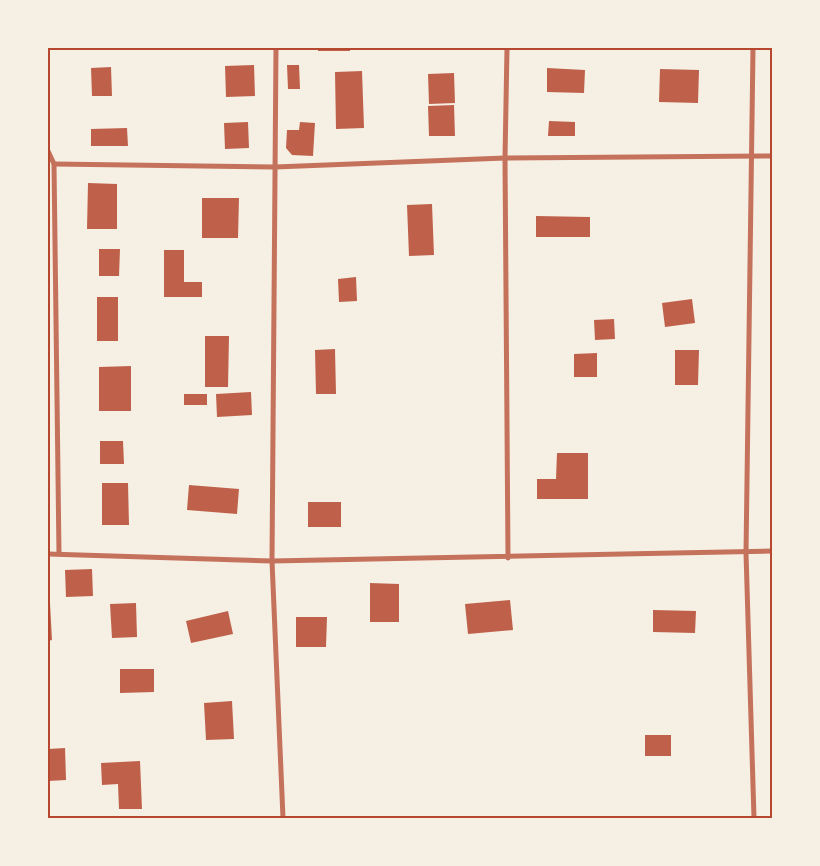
<svg xmlns="http://www.w3.org/2000/svg" width="820" height="866" font-family="'Alegreya Sans',sans-serif">
	<rect width="100%" height="100%" fill="#f6efe4"/>
	<!-- building -->
	<g fill="#bf614a">
		<rect x="318" y="48" width="32" height="3"/>
		<path d="M 254,65 L 255,96 L 226,97 L 225,66 Z"/>
		<path d="M 287,65 L 299,65 L 300,89 L 288,89 Z"/>
		<path d="M 111,67 L 112,96 L 92,96 L 91,68 Z"/>
		<path d="M 547,68 L 585,70 L 584,93 L 547,92 Z"/>
		<path d="M 660,69 L 699,70 L 698,103 L 659,102 Z"/>
		<path d="M 362,71 L 364,128 L 336,129 L 335,72 Z"/>
		<path d="M 454,73 L 455,103 L 429,104 L 428,74 Z"/>
		<path d="M 454,105 L 455,136 L 429,136 L 428,106 Z"/>
		<path d="M 549,121 L 575,122 L 575,136 L 548,136 Z"/>
		<path d="M 248,122 L 249,148 L 225,149 L 224,123 Z"/>
		<path d="M 300,122 L 315,123 L 313,156 L 292,155 L 286,148 L 287,130 L 299,130 Z"/>
		<path d="M 127,128 L 128,146 L 91,146 L 91,129 Z"/>
		<path d="M 88,183 L 117,184 L 117,229 L 87,229 Z"/>
		<path d="M 202,198 L 239,198 L 238,238 L 202,238 Z"/>
		<path d="M 432,204 L 434,255 L 409,256 L 407,205 Z"/>
		<path d="M 536,216 L 590,217 L 590,237 L 536,237 Z"/>
		<path d="M 99,249 L 120,249 L 119,276 L 99,276 Z"/>
		<path d="M 164,250 L 184,250 L 184,282 L 202,282 L 202,297 L 164,297 Z"/>
		<path d="M 356,277 L 357,301 L 339,302 L 338,279 Z"/>
		<rect x="97" y="297" width="21" height="44"/>
		<path d="M 692,299 L 695,323 L 665,327 L 662,303 Z"/>
		<path d="M 614,319 L 615,339 L 595,340 L 594,320 Z"/>
		<path d="M 205,336 L 229,336 L 228,387 L 205,387 Z"/>
		<path d="M 335,349 L 336,394 L 316,394 L 315,350 Z"/>
		<path d="M 675,350 L 699,350 L 698,385 L 675,385 Z"/>
		<path d="M 597,353 L 597,377 L 574,377 L 574,354 Z"/>
		<path d="M 131,366 L 131,411 L 99,411 L 99,367 Z"/>
		<path d="M 251,392 L 252,415 L 217,417 L 216,394 Z"/>
		<rect x="184" y="394" width="23" height="11"/>
		<path d="M 100,441 L 123,441 L 124,464 L 100,464 Z"/>
		<path d="M 557,453 L 588,453 L 588,499 L 537,499 L 537,479 L 556,479 Z"/>
		<path d="M 102,483 L 128,483 L 129,525 L 102,525 Z"/>
		<path d="M 189,485 L 239,489 L 237,514 L 187,510 Z"/>
		<rect x="308" y="502" width="33" height="25"/>
		<path d="M 92,569 L 93,596 L 66,597 L 65,570 Z"/>
		<path d="M 370,583 L 399,584 L 399,622 L 370,622 Z"/>
		<path d="M 48,585 L 49,585 L 52,640 L 48,641 Z"/>
		<path d="M 510,600 L 513,630 L 468,634 L 465,604 Z"/>
		<path d="M 136,603 L 137,637 L 112,638 L 110,604 Z"/>
		<path d="M 653,610 L 696,611 L 695,633 L 653,632 Z"/>
		<path d="M 228,611 L 233,634 L 191,643 L 186,621 Z"/>
		<path d="M 296,617 L 327,617 L 326,647 L 296,647 Z"/>
		<path d="M 120,669 L 154,669 L 154,692 L 120,693 Z"/>
		<path d="M 232,701 L 234,739 L 206,740 L 204,703 Z"/>
		<rect x="645" y="735" width="26" height="21"/>
		<path d="M 65,748 L 66,780 L 48,781 L 48,749 Z"/>
		<path d="M 140,761 L 142,809 L 119,809 L 118,784 L 102,785 L 101,763 Z"/>
	</g>
	<g fill="none" stroke-linecap="round" stroke-linejoin="round">
		<!-- minor -->
		<g stroke="#c5725c" stroke-width="5">
			<path d="M 276,48 L 272,561 L 283,818"/>
			<path d="M 507,48 L 505,158 L 508,558"/>
			<path d="M 753,48 L 746,553 L 754,818"/>
			<path d="M 48,151 L 54,164 L 59,554"/>
			<path d="M 54,164 L 275,167 L 505,158 L 772,156"/>
			<path d="M 48,554 L 272,561 L 772,551"/>
		</g>
	</g>
	<!-- border -->
	<rect width="820" height="866" fill="none" stroke="#f6efe4" stroke-width="98"/>
	<rect x="49" y="49" width="722" height="768" fill="none" stroke="#b5482f" stroke-width="2"/>
</svg>
